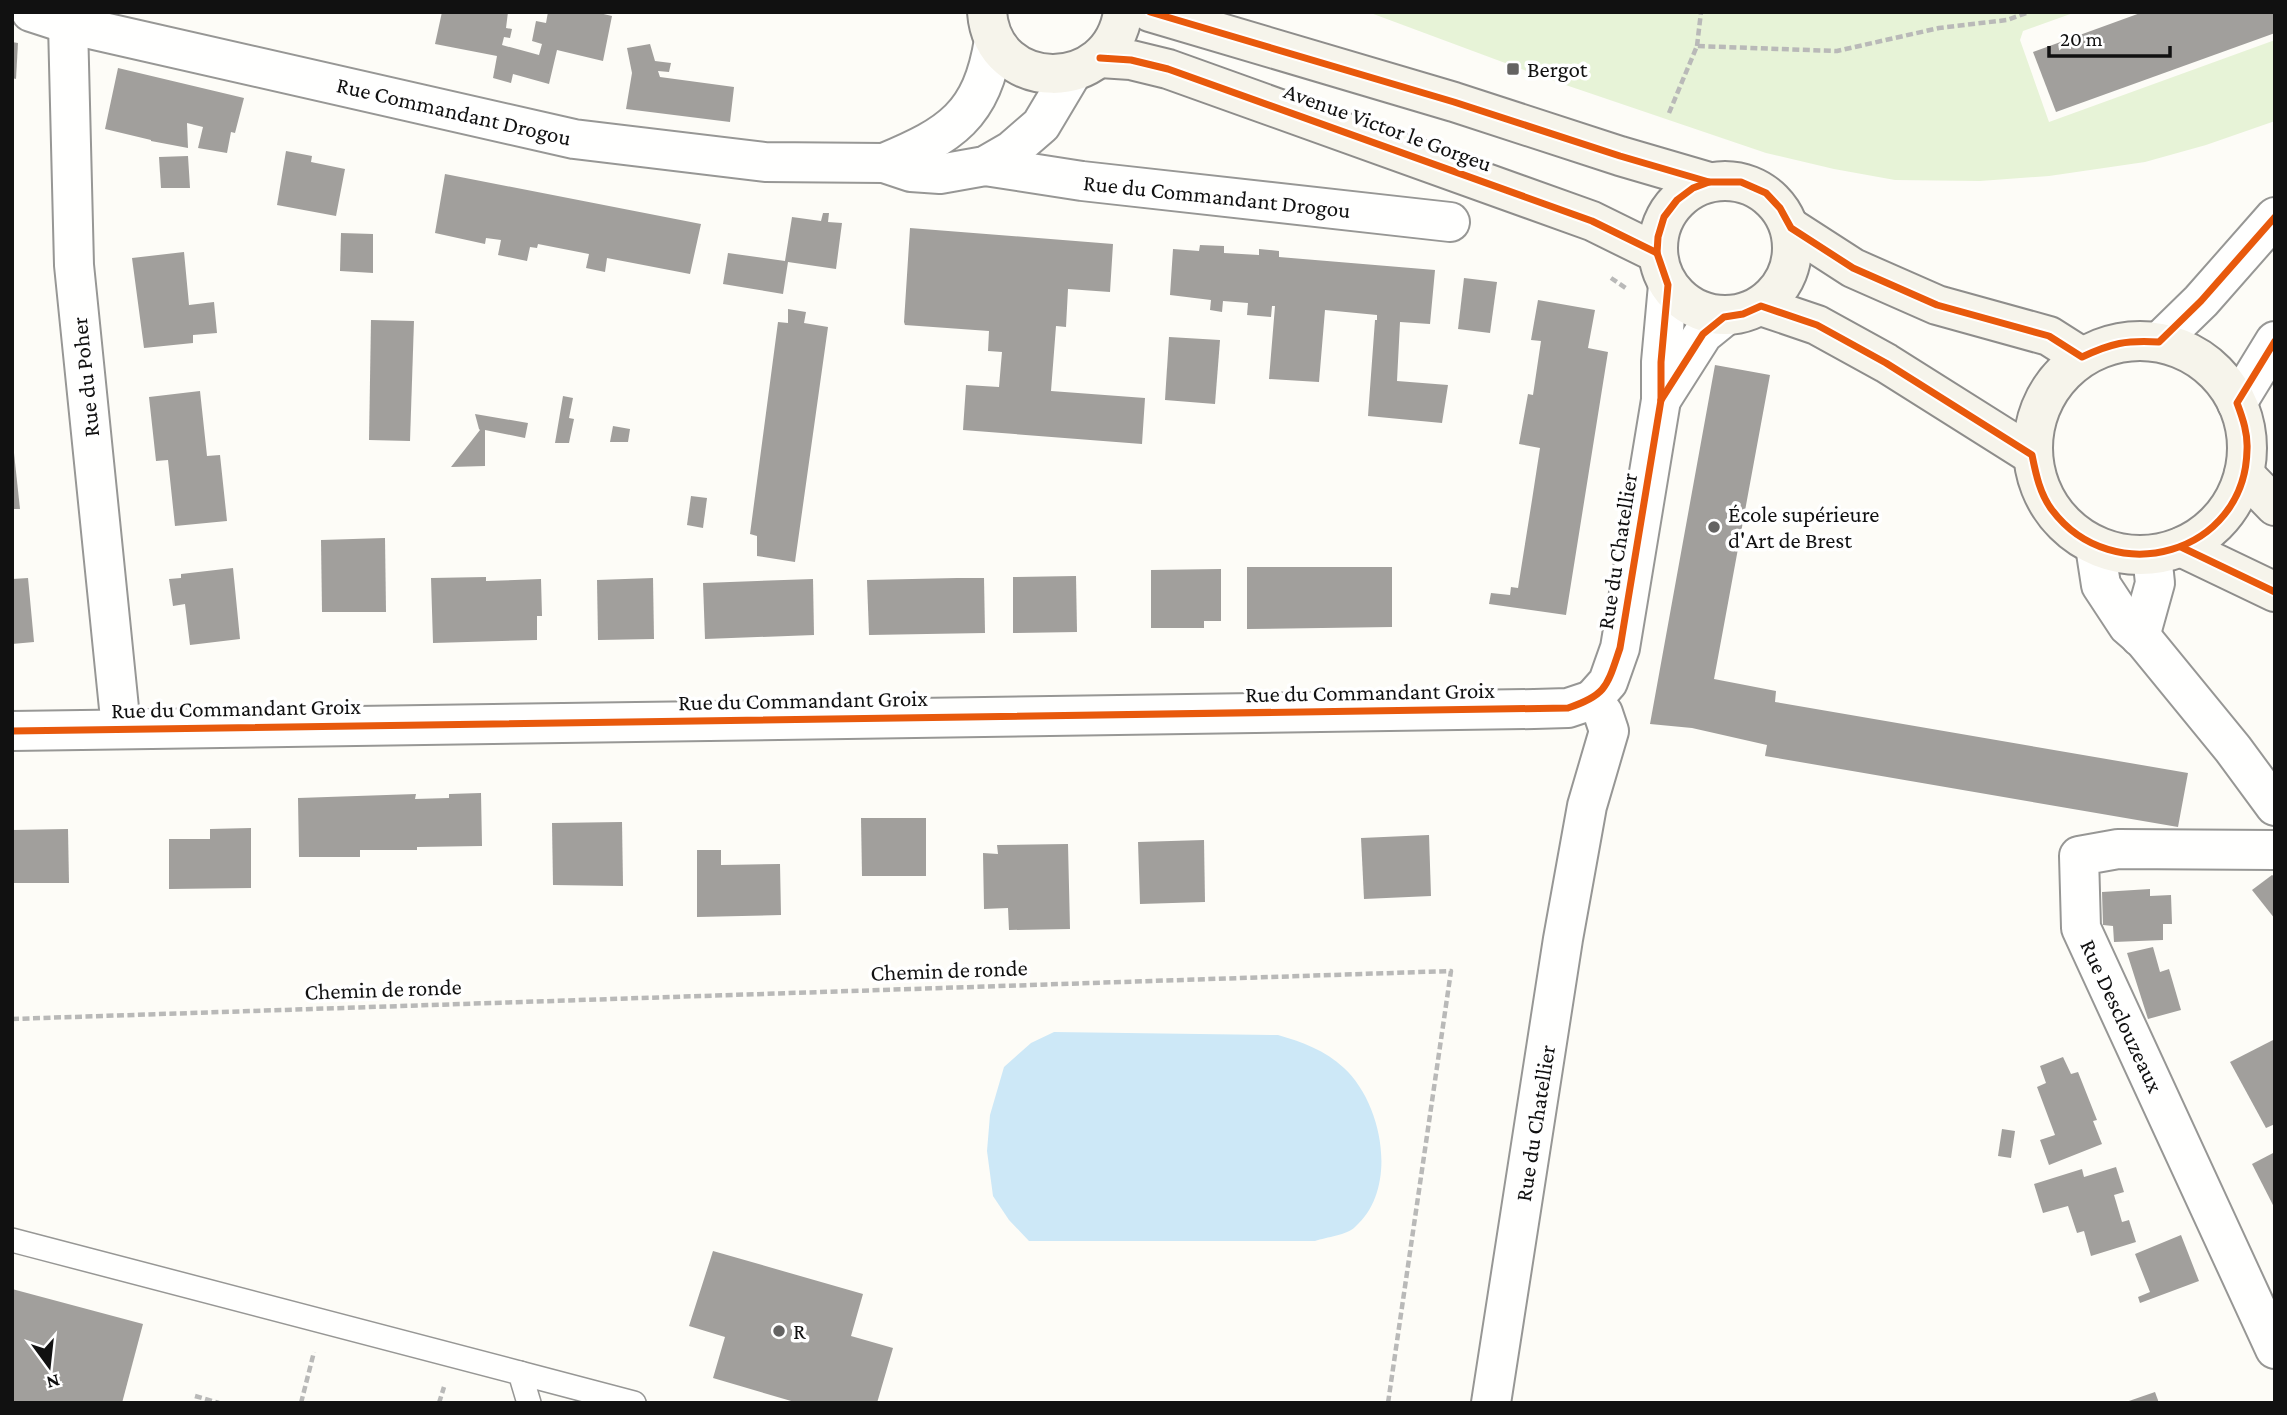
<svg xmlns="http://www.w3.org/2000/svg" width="2287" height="1415" font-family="'Crimson Pro',serif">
	<rect width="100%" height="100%" fill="#fdfcf7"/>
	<!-- green -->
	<path fill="#e7f3d7" d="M 1368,12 L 2076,12 L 2023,31 L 2020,40 L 2049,122 L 2275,40 L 2275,121 L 2206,145 L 2145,162 L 2049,176 L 1980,181 L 1895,180 L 1834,169 L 1766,153 L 1551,80 Z"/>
	<!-- water -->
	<path fill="#cde8f7" d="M 1054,1032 L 1278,1035 C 1302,1042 1325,1050 1344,1068 C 1383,1104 1399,1189 1355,1227 C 1347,1235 1327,1237 1315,1241 L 1029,1241 L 1009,1220 L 993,1196 L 987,1151 L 990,1115 L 1004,1067 L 1031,1043 Z"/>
	<!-- building -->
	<g fill="#a19f9c">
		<path d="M 442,12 L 508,12 L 506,28 L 512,29 L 510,38 L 504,37 L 502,45 L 539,55 L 542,44 L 532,41 L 536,21 L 546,23 L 548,12 L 595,12 L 612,16 L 603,61 L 557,50 L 549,84 L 513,74 L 511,83 L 493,78 L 497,56 L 435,44 Z"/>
		<path d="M 2143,12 L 2275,12 L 2275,33 L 2056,112 L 2033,52 Z"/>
		<path d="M 12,42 L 18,43 L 16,79 L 12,78 Z"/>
		<path d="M 650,44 L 655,61 L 671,63 L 669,72 L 658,71 L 660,77 L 734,87 L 730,122 L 626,109 L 632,73 L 627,48 Z"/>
		<path d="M 118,68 L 244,98 L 235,133 L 231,132 L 227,153 L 198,148 L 203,127 L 187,123 L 188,148 L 151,141 L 151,140 L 105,129 Z"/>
		<path d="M 286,151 L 312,156 L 311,162 L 345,169 L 336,216 L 277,205 Z"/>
		<path d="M 188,156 L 190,188 L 161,188 L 159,157 Z"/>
		<path d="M 445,174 L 701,224 L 690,274 L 607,258 L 605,272 L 586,268 L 589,254 L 538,244 L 537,248 L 530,247 L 527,261 L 498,255 L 501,240 L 486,238 L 485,244 L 435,233 Z"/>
		<path d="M 823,213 L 829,213 L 828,222 L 842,223 L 836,269 L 788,262 L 783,294 L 723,284 L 728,253 L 785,261 L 792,217 L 821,221 Z"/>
		<path d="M 910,228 L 1113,244 L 1110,292 L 1068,289 L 1066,327 L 1056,326 L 1051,391 L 1145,398 L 1142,444 L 963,430 L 966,385 L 999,387 L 1002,352 L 988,351 L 989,331 L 905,325 L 904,322 Z"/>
		<path d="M 341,233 L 373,234 L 373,273 L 340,271 Z"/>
		<path d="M 1200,245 L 1224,246 L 1224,253 L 1259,255 L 1259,249 L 1279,251 L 1279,257 L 1435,270 L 1430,324 L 1400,322 L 1397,381 L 1448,385 L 1442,423 L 1368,416 L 1375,320 L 1377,320 L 1377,315 L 1325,310 L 1319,382 L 1269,379 L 1275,306 L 1272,306 L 1271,317 L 1247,315 L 1248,303 L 1223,301 L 1222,312 L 1210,310 L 1211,300 L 1170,295 L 1173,249 L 1199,251 Z"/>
		<path d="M 184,252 L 189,305 L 214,302 L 217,333 L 193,335 L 193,343 L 144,348 L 132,258 Z"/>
		<path d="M 1464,278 L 1497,282 L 1490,333 L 1458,329 Z"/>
		<path d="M 1538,300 L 1595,310 L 1588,348 L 1608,352 L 1566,615 L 1489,604 L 1491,593 L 1510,595 L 1511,587 L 1518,588 L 1532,500 L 1540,448 L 1519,444 L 1528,394 L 1533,395 L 1541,341 L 1531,340 Z"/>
		<path d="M 788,309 L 806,312 L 804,323 L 828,327 L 795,562 L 757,556 L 757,536 L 750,534 L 778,322 L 788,323 Z"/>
		<path d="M 371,320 L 414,321 L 410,441 L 369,440 Z"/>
		<path d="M 1169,337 L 1220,340 L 1215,404 L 1165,400 Z"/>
		<path d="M 1715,365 L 1770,375 L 1714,679 L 1776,691 L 1775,702 L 2188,773 L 2178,827 L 1765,756 L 1767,745 L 1692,728 L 1650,724 Z"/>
		<path d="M 200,391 L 207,456 L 220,455 L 227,521 L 175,526 L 168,460 L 156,461 L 149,397 Z"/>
		<path d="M 563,396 L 573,398 L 569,418 L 574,419 L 569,443 L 555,443 Z"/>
		<path d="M 475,414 L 528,423 L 525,438 L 485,430 L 485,466 L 451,467 L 480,430 L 479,429 Z"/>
		<path d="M 613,426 L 630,429 L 628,442 L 610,442 Z"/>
		<path d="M 12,453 L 14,453 L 20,509 L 12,509 Z"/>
		<path d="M 691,496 L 707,498 L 703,528 L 687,525 Z"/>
		<path d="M 385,538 L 386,612 L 322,612 L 321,540 Z"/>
		<path d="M 1247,567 L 1392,567 L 1392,627 L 1247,629 Z"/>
		<path d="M 233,568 L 240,639 L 190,645 L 185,604 L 173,606 L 169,579 L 181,578 L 181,574 Z"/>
		<path d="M 1221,569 L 1221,621 L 1204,621 L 1204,628 L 1151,628 L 1151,570 Z"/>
		<path d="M 1076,576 L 1077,632 L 1013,633 L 1013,577 Z"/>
		<path d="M 486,577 L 486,581 L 541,579 L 542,616 L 537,616 L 537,640 L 433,643 L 431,578 Z"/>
		<path d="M 28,578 L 34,642 L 12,644 L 12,579 Z"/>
		<path d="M 653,578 L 654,639 L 598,640 L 597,580 Z"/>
		<path d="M 957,578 L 984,578 L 985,633 L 869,635 L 867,580 Z"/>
		<path d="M 813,579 L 814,635 L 705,639 L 703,583 Z"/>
		<path d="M 481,793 L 482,846 L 417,847 L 417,850 L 360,850 L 360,857 L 299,857 L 298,798 L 416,794 L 415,799 L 449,798 L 449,794 Z"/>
		<path d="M 861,818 L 926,818 L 926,876 L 862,876 Z"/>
		<path d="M 622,822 L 623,886 L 553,885 L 552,823 Z"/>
		<path d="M 251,828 L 251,888 L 169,889 L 169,839 L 210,839 L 210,829 Z"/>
		<path d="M 68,829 L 69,883 L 12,883 L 12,830 Z"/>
		<path d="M 1429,835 L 1431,896 L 1364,899 L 1361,838 Z"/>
		<path d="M 1204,840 L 1205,902 L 1140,904 L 1138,842 Z"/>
		<path d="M 1068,844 L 1070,929 L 1009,930 L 1008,908 L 984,909 L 983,853 L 998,854 L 997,845 Z"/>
		<path d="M 697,850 L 721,850 L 721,865 L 780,864 L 781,915 L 697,917 Z"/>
		<path d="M 2272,875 L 2275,877 L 2275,919 L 2252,890 Z"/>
		<path d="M 2150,889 L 2150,896 L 2171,895 L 2172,924 L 2163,924 L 2163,940 L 2114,942 L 2113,926 L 2103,925 L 2102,892 Z"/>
		<path d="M 2153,947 L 2160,972 L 2169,969 L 2181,1010 L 2148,1019 L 2127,953 Z"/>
		<path d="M 2275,1039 L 2275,1124 L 2266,1128 L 2230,1062 Z"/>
		<path d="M 2063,1057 L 2071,1074 L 2078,1072 L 2097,1120 L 2093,1121 L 2102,1144 L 2049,1165 L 2040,1140 L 2055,1135 L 2037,1087 L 2046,1083 L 2040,1066 Z"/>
		<path d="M 2002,1129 L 2015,1131 L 2011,1158 L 1998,1156 Z"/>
		<path d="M 2275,1152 L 2275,1209 L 2252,1164 Z"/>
		<path d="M 2116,1167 L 2124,1192 L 2114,1195 L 2122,1222 L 2129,1220 L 2136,1242 L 2091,1256 L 2084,1231 L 2077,1233 L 2068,1206 L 2043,1213 L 2034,1184 L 2082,1169 L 2084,1177 Z"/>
		<path d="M 2181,1235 L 2199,1281 L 2140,1303 L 2138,1297 L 2150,1292 L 2135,1254 Z"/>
		<path d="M 713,1251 L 863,1294 L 851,1336 L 893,1348 L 877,1403 L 798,1403 L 713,1378 L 725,1337 L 689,1326 Z"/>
		<path d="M 12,1289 L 143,1324 L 122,1403 L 12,1403 Z"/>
		<path d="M 2155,1392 L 2159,1403 L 2126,1403 L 2126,1402 Z"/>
	</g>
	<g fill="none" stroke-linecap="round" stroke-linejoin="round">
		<!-- service casing -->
		<g stroke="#979795" stroke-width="26">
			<g id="service">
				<path d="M 12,1240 L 520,1373 L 529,1403"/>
				<path d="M 520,1373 L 634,1403"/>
			</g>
		</g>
		<!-- minor casing -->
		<g stroke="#979795" stroke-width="42">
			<g id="minor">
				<path d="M 68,24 L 74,265 L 121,728"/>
				<path d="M 985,166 L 1082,181 L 1450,222"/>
				<path d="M 1661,400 L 1703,334 L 1724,317"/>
				<path d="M 2095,546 L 2101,585 L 2128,626 L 2143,639 L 2233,749 L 2275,806"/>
				<path d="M 2140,637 L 2155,583 L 2152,555"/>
				<path d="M 1592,700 L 1608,682 L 1620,648 L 1661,400 L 1661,362 L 1668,285"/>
				<path d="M 12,731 L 1534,709 L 1568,708 L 1592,700"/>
				<path d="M 2275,850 L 2118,849 L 2079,856 L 2081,928 L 2275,1349"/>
				<path d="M 1491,1403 L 1563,939 L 1587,806 L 1609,731 L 1603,713 L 1592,700"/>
			</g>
		</g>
		<!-- tertiary casing -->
		<g stroke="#979795" stroke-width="42">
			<g id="tertiary">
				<path d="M 31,12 L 68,24 L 574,139 L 765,162 L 884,163 L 911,172 L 940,174 L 985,166 L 1011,151 L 1041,125 L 1072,73"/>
				<path d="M 884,163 C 951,135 982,116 994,40"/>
				<path d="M 2159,342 L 2201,301 L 2275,217"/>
				<path d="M 2237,403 L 2275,341"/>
			</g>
		</g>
		<!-- secondary casing -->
		<g stroke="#8e8d8b" stroke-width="42">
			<g id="secondary">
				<path d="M 987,12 C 993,94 1111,95 1123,12"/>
				<path d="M 1150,12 L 1454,102 L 1620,156 L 1709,182"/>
				<path d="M 1100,58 L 1131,60 L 1168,69 L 1592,221 L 1657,253"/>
				<circle cx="1725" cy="248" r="67"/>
				<path d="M 1791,228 L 1853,268 L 1937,305 L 2049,336 L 2082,357"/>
				<path d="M 1761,306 L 1817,325 L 1886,363 L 2032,455"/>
				<circle cx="2140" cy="448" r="107"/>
				<path d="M 2244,474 L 2275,506"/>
				<path d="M 2181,547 L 2275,592"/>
			</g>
		</g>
		<!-- path -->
		<g stroke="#b9b9b8" stroke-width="4.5" stroke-dasharray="7 3.5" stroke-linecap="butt">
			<path d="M 1697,46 L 1701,12"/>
			<path d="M 1669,113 L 1697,46 L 1837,51 L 1939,28 L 2007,20 L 2029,12"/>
			<path d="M 1611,278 L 1627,289"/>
			<path d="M 12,1019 L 1451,971 L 1388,1403"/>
			<path d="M 195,1396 L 219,1403"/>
			<path d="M 301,1403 L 314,1352"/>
			<path d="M 439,1403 L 444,1387"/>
		</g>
		<!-- service -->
		<use href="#service" stroke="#fffffe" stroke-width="23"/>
		<!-- minor -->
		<use href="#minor" stroke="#fffffe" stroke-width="38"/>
		<!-- tertiary -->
		<use href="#tertiary" stroke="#fffffe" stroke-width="38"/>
		<!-- secondary -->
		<use href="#secondary" stroke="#f6f4eb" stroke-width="38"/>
		<!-- cycleway casing -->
		<g stroke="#fff" stroke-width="11">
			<g id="cycleway">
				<path d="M 1150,12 L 1454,102 L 1620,156 L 1709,182"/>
				<path d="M 1100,58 L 1131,60 L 1168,69 L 1592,221 L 1657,253"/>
				<path d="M 1661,400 L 1703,334 L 1724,317 L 1743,314 L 1761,306 L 1817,325 L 1886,363 L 2032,455 C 2036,475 2040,494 2052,510 C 2113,591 2245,554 2247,450 C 2248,434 2243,419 2237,403 L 2275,341"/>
				<path d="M 2181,547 L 2275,592"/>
				<path d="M 12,731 L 1568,708 C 1607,695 1607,686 1620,648 L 1661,400 L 1661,362 L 1668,285 L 1657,253 L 1658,237 L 1664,217 L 1677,200 L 1693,188 L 1709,182 L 1741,182 L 1766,193 L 1780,208 L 1791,228 L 1853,268 L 1937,305 L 2049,336 L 2082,357 C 2112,343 2126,340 2159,342 L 2201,301 L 2275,217"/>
			</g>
		</g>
		<!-- cycleway -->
		<use href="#cycleway" stroke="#e8590c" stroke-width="7"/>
	</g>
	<!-- markers -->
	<g fill="#646362" stroke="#fff" stroke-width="2.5">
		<rect x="1506" y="62" width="14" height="14" rx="3.5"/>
		<circle cx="1714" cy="527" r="7"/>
		<circle cx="779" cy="1331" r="7"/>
	</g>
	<g text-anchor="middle" stroke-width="7" stroke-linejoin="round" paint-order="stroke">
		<!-- poi labels -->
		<g font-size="23" fill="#111" stroke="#fff" text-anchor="start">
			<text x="1527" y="77">Bergot</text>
			<text x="1728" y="522">École supérieure<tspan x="1728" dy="26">d'Art de Brest</tspan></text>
			<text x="793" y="1339">R</text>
		</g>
		<!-- street labels -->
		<g font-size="23" fill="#111" stroke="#fff">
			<text transform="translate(454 111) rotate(13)" y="8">Rue Commandant Drogou</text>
			<text transform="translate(1388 127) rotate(20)" y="8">Avenue Victor le Gorgeu</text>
			<text transform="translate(1217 196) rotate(6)" y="8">Rue du Commandant Drogou</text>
			<text transform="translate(85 377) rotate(-96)" y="8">Rue du Poher</text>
			<text transform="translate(1617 551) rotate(-81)" y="8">Rue du Chatellier</text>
			<text transform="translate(1370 692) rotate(-1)" y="8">Rue du Commandant Groix</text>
			<text transform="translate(803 700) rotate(-1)" y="8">Rue du Commandant Groix</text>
			<text transform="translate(236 708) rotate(-1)" y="8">Rue du Commandant Groix</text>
			<text transform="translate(949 970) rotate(-2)" y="8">Chemin de ronde</text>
			<text transform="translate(383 989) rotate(-2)" y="8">Chemin de ronde</text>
			<text transform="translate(2122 1016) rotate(65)" y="8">Rue Desclouzeaux</text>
			<text transform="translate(1535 1123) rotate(-81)" y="8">Rue du Chatellier</text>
		</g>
	</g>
	<!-- border -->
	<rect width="2287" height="1415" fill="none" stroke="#111111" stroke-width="28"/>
	<!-- north arrow -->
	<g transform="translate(49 1366) rotate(165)" stroke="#ffffff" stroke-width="5" paint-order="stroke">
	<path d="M0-5L12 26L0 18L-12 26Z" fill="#111111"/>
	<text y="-10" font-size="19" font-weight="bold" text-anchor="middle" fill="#111111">N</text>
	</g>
	<!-- scale -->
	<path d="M2049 46v10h121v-10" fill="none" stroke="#111111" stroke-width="3.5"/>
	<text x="2060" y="46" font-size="21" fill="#111111" stroke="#ffffff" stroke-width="5" paint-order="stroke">20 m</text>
</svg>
